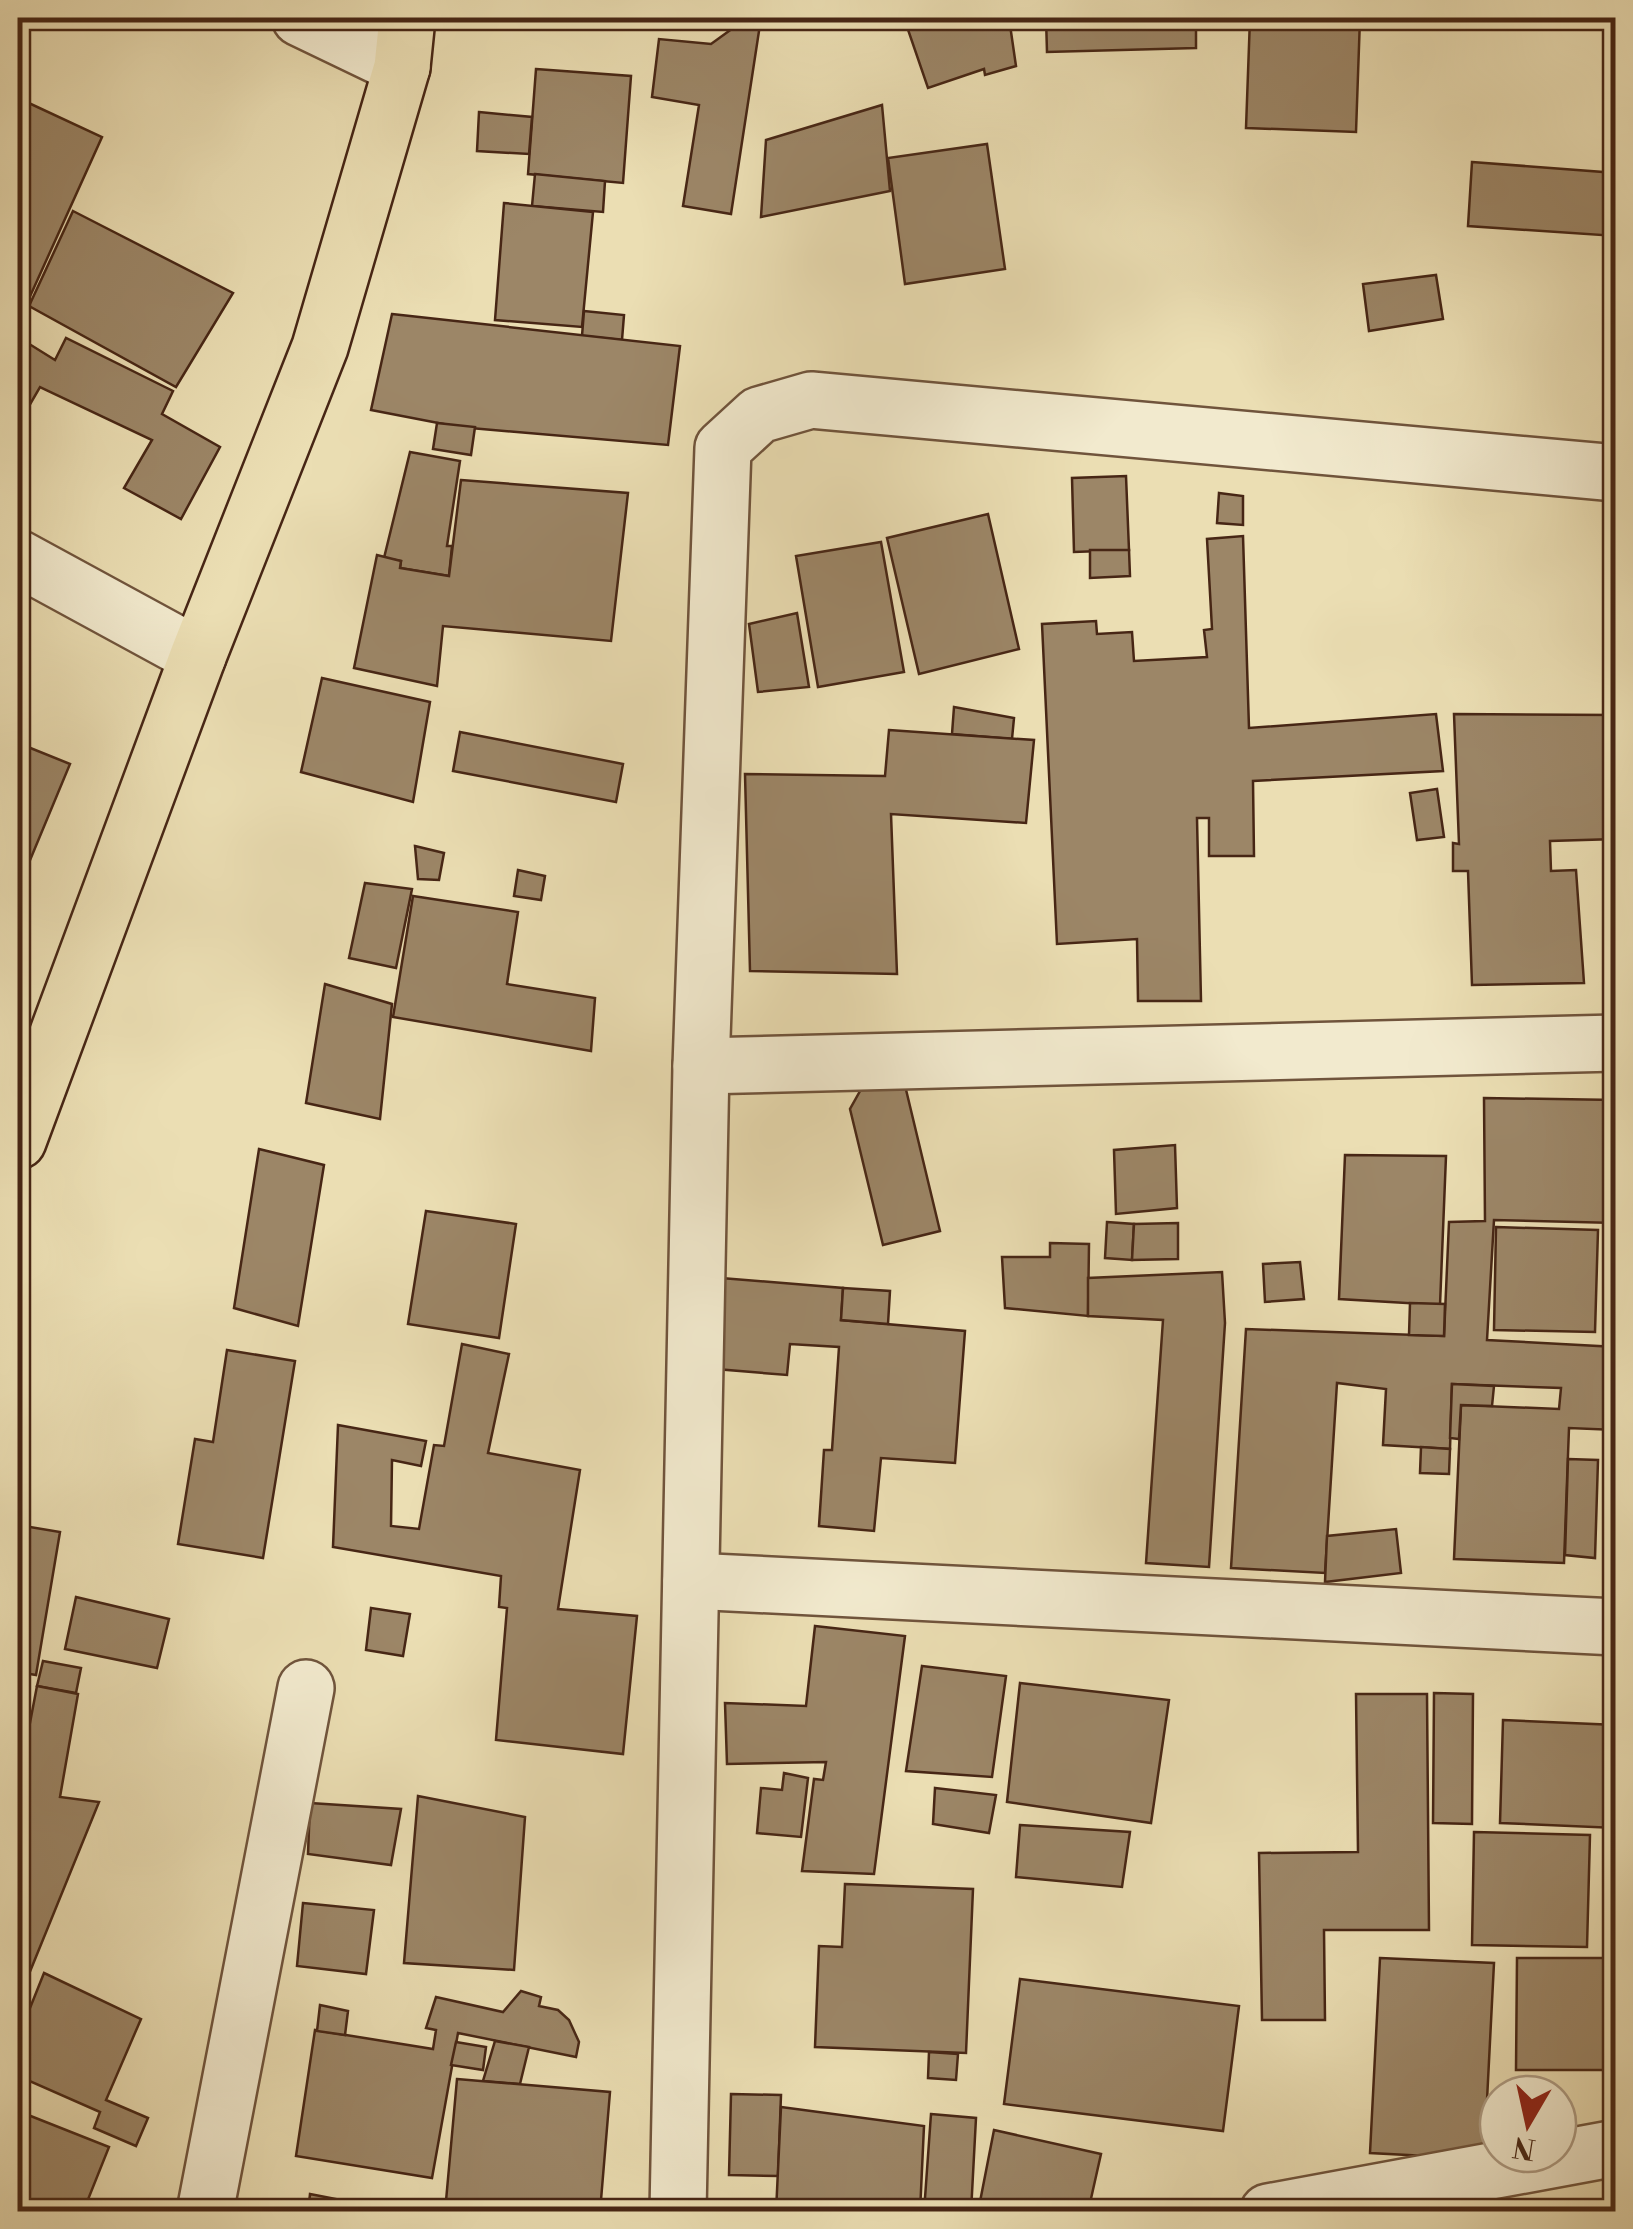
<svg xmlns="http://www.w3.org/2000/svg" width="1633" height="2229" font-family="'Libre Bodoni',serif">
	<rect width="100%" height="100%" fill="#ebdeb3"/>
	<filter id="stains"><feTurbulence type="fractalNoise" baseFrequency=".002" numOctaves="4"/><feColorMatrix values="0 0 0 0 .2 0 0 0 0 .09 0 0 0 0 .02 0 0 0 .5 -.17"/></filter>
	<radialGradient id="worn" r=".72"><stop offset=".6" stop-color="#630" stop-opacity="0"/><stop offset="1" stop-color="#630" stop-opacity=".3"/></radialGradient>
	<!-- building -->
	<g fill="#9c8667" stroke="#472615" stroke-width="2.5">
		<path d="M 747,18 L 761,18 L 731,214 L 683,206 L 699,105 L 652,97 L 659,39 L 711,44 Z"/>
		<path d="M 904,18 L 1009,18 L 1016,66 L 985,75 L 984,69 L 928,88 Z"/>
		<path d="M 1046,18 L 1196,18 L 1196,48 L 1047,52 Z"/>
		<path d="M 1250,18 L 1360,18 L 1356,132 L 1246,128 Z"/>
		<path d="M 536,69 L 631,76 L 623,183 L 528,174 Z"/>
		<path d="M 18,98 L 102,137 L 27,303 L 18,298 Z"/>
		<path d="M 882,105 L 890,191 L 761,217 L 766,140 Z"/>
		<path d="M 479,112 L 532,117 L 529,154 L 477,151 Z"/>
		<path d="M 987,144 L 1005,269 L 905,284 L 888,158 Z"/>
		<path d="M 1472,162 L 1616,173 L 1616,236 L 1468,226 Z"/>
		<path d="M 535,174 L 605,181 L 603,212 L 532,206 Z"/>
		<path d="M 504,203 L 593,212 L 582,327 L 495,320 Z"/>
		<path d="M 73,211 L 233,293 L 176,387 L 29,306 Z"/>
		<path d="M 1436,275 L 1443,319 L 1369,331 L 1363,284 Z"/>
		<path d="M 584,311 L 624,315 L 622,340 L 582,336 Z"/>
		<path d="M 392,314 L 680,346 L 668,445 L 459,427 L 371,410 Z"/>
		<path d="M 18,337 L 55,360 L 66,338 L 173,391 L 162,414 L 220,447 L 181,519 L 124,488 L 152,440 L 40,387 L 18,425 Z"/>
		<path d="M 437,423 L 475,427 L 471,455 L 433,449 Z"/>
		<path d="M 410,452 L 460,461 L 447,546 L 452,546 L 449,576 L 400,568 L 401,561 L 384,558 Z"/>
		<path d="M 1126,476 L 1129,550 L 1074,552 L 1072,478 Z"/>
		<path d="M 461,480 L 628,493 L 611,641 L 443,626 L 437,686 L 354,668 L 377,555 L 401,561 L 400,568 L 449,576 Z"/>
		<path d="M 1219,493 L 1243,496 L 1243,525 L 1217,523 Z"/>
		<path d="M 988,514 L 1019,649 L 919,674 L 887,538 Z"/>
		<path d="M 1243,536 L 1249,728 L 1436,714 L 1443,771 L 1253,781 L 1254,856 L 1209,856 L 1209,818 L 1197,818 L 1201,1001 L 1138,1001 L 1137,939 L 1057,944 L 1042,624 L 1096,621 L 1097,634 L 1132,632 L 1134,661 L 1207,657 L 1204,630 L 1212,629 L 1207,539 Z"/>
		<path d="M 881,542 L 904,672 L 818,687 L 796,556 Z"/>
		<path d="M 1090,550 L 1129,550 L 1130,576 L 1090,578 Z"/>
		<path d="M 797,613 L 809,687 L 758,692 L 749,624 Z"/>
		<path d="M 322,678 L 430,702 L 413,802 L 301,772 Z"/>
		<path d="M 954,707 L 1014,718 L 1012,739 L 952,734 Z"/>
		<path d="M 1454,714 L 1616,715 L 1616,839 L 1550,841 L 1551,871 L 1576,870 L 1584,983 L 1472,985 L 1468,871 L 1453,871 L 1453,843 L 1459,844 Z"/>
		<path d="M 889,730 L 1034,740 L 1026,823 L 891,814 L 897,974 L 750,971 L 745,774 L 885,776 Z"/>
		<path d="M 460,732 L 623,764 L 616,802 L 453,771 Z"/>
		<path d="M 18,743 L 70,764 L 18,889 Z"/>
		<path d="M 1437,789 L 1444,837 L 1417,840 L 1410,793 Z"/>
		<path d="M 415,846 L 444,853 L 439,880 L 418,879 Z"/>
		<path d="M 518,870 L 545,876 L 541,900 L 514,896 Z"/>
		<path d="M 365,883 L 412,889 L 396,968 L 349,958 Z"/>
		<path d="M 413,896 L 518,912 L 507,984 L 595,998 L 591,1051 L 393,1017 Z"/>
		<path d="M 325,984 L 392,1004 L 380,1119 L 306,1103 Z"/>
		<path d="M 902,1073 L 940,1231 L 883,1245 L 850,1109 L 864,1084 Z"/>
		<path d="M 1484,1098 L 1616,1100 L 1616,1223 L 1494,1220 L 1487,1340 L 1616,1347 L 1616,1430 L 1569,1428 L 1564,1563 L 1454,1559 L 1461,1405 L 1559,1409 L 1561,1388 L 1452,1384 L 1450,1449 L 1383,1445 L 1386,1389 L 1337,1383 L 1325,1573 L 1231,1568 L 1246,1329 L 1444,1336 L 1449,1222 L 1485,1221 Z"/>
		<path d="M 1175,1145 L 1177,1208 L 1116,1214 L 1114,1150 Z"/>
		<path d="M 259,1149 L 324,1165 L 298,1326 L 234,1308 Z"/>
		<path d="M 1345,1155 L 1446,1156 L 1440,1305 L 1339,1299 Z"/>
		<path d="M 426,1211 L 516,1224 L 499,1338 L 408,1324 Z"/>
		<path d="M 1107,1222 L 1134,1224 L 1132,1260 L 1105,1258 Z"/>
		<path d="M 1178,1223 L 1178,1259 L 1132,1260 L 1134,1224 Z"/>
		<path d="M 1496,1227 L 1598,1230 L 1595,1332 L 1494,1330 Z"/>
		<path d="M 1050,1243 L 1089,1244 L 1088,1316 L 1005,1308 L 1002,1257 L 1050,1257 Z"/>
		<path d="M 1300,1262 L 1304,1299 L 1265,1302 L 1263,1264 Z"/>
		<path d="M 1222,1272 L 1225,1323 L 1209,1567 L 1146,1563 L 1163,1320 L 1088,1316 L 1088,1278 Z"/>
		<path d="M 721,1278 L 843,1288 L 841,1320 L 965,1331 L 955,1463 L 881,1458 L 874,1531 L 819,1526 L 824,1450 L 832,1450 L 839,1347 L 790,1344 L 787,1375 L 716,1369 Z"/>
		<path d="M 843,1288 L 890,1291 L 888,1324 L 841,1320 Z"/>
		<path d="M 1410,1303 L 1445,1304 L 1444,1336 L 1409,1335 Z"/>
		<path d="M 462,1344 L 509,1354 L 488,1453 L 580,1470 L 558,1609 L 637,1616 L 623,1754 L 496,1740 L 507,1608 L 499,1607 L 501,1576 L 333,1547 L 338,1425 L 426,1441 L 421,1466 L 392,1460 L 391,1526 L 419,1529 L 434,1445 L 444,1446 Z"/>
		<path d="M 227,1350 L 295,1361 L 263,1558 L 178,1544 L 195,1439 L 213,1442 Z"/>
		<path d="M 1452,1384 L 1494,1386 L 1492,1406 L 1461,1405 L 1459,1439 L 1450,1438 Z"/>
		<path d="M 1421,1447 L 1450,1449 L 1449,1474 L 1420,1473 Z"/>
		<path d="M 1568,1459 L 1598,1460 L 1595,1558 L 1565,1555 Z"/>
		<path d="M 18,1525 L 60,1532 L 36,1675 L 18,1672 Z"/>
		<path d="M 1396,1529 L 1401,1573 L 1325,1582 L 1327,1536 Z"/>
		<path d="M 76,1597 L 169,1619 L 157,1668 L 65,1649 Z"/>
		<path d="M 371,1608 L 410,1614 L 403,1656 L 366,1650 Z"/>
		<path d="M 815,1626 L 905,1636 L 874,1874 L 802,1871 L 814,1779 L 823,1780 L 826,1762 L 727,1764 L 725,1703 L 806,1706 Z"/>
		<path d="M 43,1661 L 81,1668 L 76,1693 L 37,1686 Z"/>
		<path d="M 922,1666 L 1006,1676 L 992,1777 L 906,1771 Z"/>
		<path d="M 1020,1683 L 1169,1700 L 1151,1823 L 1007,1802 Z"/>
		<path d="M 37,1686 L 78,1694 L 60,1797 L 99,1802 L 18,2001 L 18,1797 L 26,1800 L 28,1791 L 18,1786 Z"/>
		<path d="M 1434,1693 L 1473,1694 L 1472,1824 L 1433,1823 Z"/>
		<path d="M 1356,1694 L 1427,1694 L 1429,1930 L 1324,1930 L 1325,2020 L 1262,2020 L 1259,1853 L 1358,1852 Z"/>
		<path d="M 1503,1720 L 1616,1725 L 1616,1828 L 1500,1823 Z"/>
		<path d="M 784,1773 L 808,1778 L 801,1837 L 757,1833 L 761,1788 L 782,1790 Z"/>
		<path d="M 935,1788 L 996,1795 L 989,1833 L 933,1824 Z"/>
		<path d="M 418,1796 L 525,1817 L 514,1970 L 404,1963 Z"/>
		<path d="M 310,1803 L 401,1809 L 391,1865 L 308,1854 Z"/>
		<path d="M 1020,1825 L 1130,1832 L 1122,1887 L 1016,1877 Z"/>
		<path d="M 1474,1832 L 1590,1835 L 1587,1947 L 1472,1945 Z"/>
		<path d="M 845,1884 L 973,1889 L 966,2053 L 815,2047 L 819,1946 L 842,1947 Z"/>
		<path d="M 303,1903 L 374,1910 L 366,1974 L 297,1966 Z"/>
		<path d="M 1380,1958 L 1494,1963 L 1484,2159 L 1370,2153 Z"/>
		<path d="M 1517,1958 L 1616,1958 L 1616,2070 L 1516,2070 Z"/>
		<path d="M 44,1973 L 141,2019 L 106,2100 L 148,2118 L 136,2146 L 94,2128 L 100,2112 L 18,2076 L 18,2038 Z"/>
		<path d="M 1020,1979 L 1239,2006 L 1223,2131 L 1004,2104 Z"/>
		<path d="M 521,1991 L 541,1997 L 539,2006 L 558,2010 L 569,2020 L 579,2042 L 576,2057 L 458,2033 L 432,2178 L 296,2156 L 315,2030 L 433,2049 L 436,2030 L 426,2028 L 436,1997 L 503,2012 Z"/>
		<path d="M 320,2005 L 348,2011 L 345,2035 L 317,2031 Z"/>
		<path d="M 495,2041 L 529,2047 L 520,2084 L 483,2081 Z"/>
		<path d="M 456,2042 L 486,2047 L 483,2070 L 451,2065 Z"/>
		<path d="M 929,2052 L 958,2054 L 956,2080 L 928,2078 Z"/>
		<path d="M 457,2079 L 610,2092 L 600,2212 L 445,2212 Z"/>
		<path d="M 731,2094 L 781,2095 L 778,2176 L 729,2175 Z"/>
		<path d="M 781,2107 L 924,2126 L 920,2212 L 776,2212 Z"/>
		<path d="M 18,2111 L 109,2147 L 83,2212 L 18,2212 Z"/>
		<path d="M 931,2114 L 976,2118 L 971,2212 L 924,2212 Z"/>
		<path d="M 994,2130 L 1101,2154 L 1088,2212 L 978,2212 Z"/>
		<path d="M 310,2194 L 402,2212 L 308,2212 Z"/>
		<path d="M 1530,2201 L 1607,2202 L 1607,2212 L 1529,2212 Z"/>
	</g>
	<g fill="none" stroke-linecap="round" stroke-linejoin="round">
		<!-- minor casing -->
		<g stroke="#70543c" stroke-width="60">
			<g id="minor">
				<path d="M 300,18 L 402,67"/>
				<path d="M 18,558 L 198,656"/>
				<path d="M 701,1066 L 1616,1043"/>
				<path d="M 691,1581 L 1616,1627"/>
				<path d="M 205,2212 L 306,1688"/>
				<path d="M 678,2212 L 701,1066 L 723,448 L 759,415 L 811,400 L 1616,473"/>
				<path d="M 1268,2212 L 1616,2148"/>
			</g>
		</g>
		<!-- major casing -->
		<g stroke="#472615" stroke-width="60">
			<path id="major" d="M 18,1141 L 198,656 L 320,347 L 402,67 L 407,18"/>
		</g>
		<!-- minor -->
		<use href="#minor" stroke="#f2eace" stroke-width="55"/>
		<!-- major -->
		<use href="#major" stroke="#ebdeb3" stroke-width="55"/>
	</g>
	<!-- margin -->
	<rect width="1633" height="2229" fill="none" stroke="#ebdeb3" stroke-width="60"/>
	<rect x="20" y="20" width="1593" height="2189" fill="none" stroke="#472615" stroke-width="5"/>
	<rect x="30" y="30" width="1573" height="2169" fill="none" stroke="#472615" stroke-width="2.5"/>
	<!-- north arrow -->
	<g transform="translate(1528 2124) rotate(189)"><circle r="48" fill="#f2eace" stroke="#ae9c84" stroke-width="2.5"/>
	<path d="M0-8L18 38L0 25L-18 38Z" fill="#8f2418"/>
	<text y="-15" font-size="28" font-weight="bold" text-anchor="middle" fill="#472615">N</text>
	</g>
	<rect width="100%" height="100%" filter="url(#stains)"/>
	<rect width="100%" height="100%" fill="url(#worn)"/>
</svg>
